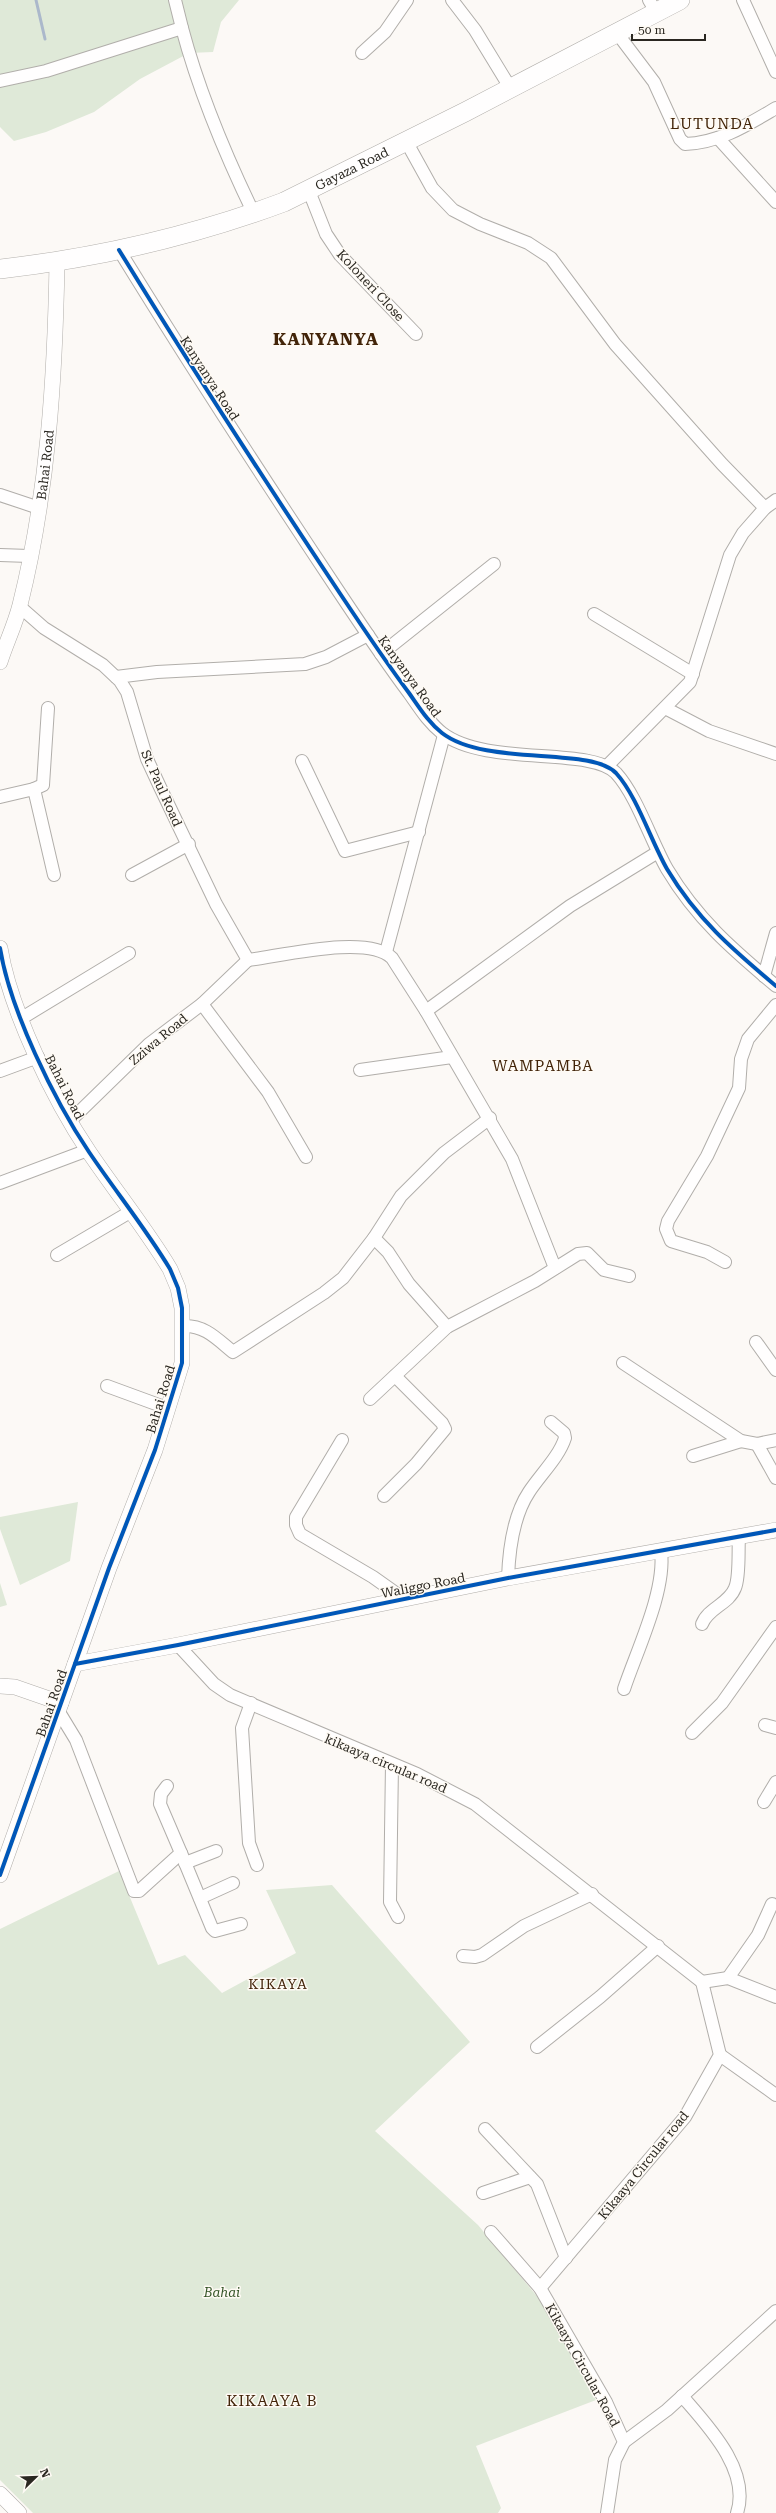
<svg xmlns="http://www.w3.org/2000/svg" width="776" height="2513" font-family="'Roboto Serif',serif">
	<rect width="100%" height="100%" fill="#fcf9f6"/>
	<!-- green -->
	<g fill="#dfe9d8">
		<path d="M 0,0 L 239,0 L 221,22 L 213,52 L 189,53 L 140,79 L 94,112 L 46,132 L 14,141 L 0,127 Z"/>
		<path d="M 78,1502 L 70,1561 L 20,1585 L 0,1529 L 0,1517 Z"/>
		<path d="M 0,1583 L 7,1605 L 0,1607 Z"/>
		<path d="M 119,1871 L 158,1965 L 185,1955 L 222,1993 L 296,1953 L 266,1890 L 332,1885 L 470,2042 L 375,2131 L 478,2225 L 540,2300 L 596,2400 L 476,2446 L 501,2508 L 498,2513 L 33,2513 L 0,2480 L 0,1929 Z"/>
	</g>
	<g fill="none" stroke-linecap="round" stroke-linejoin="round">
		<!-- stream -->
		<path stroke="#abb8cb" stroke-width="3" d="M 36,0 L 45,39"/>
		<!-- minor casing -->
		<g stroke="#b1aeaa" stroke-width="14">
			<g id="minor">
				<path d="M 175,0 L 182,28"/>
				<path d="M 452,0 L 475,30 L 511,89"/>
				<path d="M 649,0 L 656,12"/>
				<path d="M 743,0 L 776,72"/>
				<path d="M 617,33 L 654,82 L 680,139 L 685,144 C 719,143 747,125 776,108"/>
				<path d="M 362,53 L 385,32 L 407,0"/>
				<path d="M 0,81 L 46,71 L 182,28 C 199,92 225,154 254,214"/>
				<path d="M 718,138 L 776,202"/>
				<path d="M 406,141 L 432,188 L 453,210 L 480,224 L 528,243 L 551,258 L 615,344 L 722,464 L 765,508"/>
				<path d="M 309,191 L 326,234 L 340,255 L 416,334"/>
				<path d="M 119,250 C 191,367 265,481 341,595 C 363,628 385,661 409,693 C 419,707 428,722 442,733 C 486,767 590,746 616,773 C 637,796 651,841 667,869 C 697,919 732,949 776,986"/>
				<path d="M 0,495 L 39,508"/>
				<path d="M 0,555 L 29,556"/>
				<path d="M 19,606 L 44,628 L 103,665 L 120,681 L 127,692 L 147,759 L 160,787 L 216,904 L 248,960"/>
				<path d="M 594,614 L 693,674"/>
				<path d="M 381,654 L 494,564"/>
				<path d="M 116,677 L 157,672 L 305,664 L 326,657 L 368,635"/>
				<path d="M 665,708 L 709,731 L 776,754"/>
				<path d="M 302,761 L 345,851 L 419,832"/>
				<path d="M 607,766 L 690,682 L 730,555 L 743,533 L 765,508 L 776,500"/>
				<path d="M 34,789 L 43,785 L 48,708"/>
				<path d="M 0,797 L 34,789 L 54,875"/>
				<path d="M 132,875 L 189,844"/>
				<path d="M 386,952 L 444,735"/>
				<path d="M 248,960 C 281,956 368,934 392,958 L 426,1011 L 512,1159 L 555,1268"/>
				<path d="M 764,976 L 776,933"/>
				<path d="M 202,1004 L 268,1092 L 306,1157"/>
				<path d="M 426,1011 L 570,906 L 658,852"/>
				<path d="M 22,1018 L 129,953"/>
				<path d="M 360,1070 L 452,1057"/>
				<path d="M 0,1071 L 38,1057"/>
				<path d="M 70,1121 L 149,1044 L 202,1004 L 248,960"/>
				<path d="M 0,1183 L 88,1150"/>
				<path d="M 374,1238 L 388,1252 L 409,1284 L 447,1327"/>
				<path d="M 57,1255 L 130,1212"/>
				<path d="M 725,1262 L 707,1252 L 671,1241 L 666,1229 L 668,1221 L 707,1156 L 739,1088 L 741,1059 L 748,1039 L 776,1005"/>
				<path d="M 183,1326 C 205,1325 217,1339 233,1352 L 324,1293 L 343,1278 L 374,1238 L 401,1196 L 444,1153 L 490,1118"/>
				<path d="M 756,1342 L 776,1370"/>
				<path d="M 623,1363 L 741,1441 L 757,1444 L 776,1440"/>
				<path d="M 107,1386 L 167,1408"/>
				<path d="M 370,1399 L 447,1327 L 535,1281 L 578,1254 L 587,1253 L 604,1270 L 629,1276"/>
				<path d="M 342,1440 L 296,1517 L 296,1525 L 300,1534 L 373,1577 L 404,1599"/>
				<path d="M 757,1444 L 776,1478"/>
				<path d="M 693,1456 L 741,1441"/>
				<path d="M 384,1496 L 416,1464 L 445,1429 L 442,1423 L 395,1376"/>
				<path d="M 508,1578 C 509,1549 513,1516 529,1492 C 540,1475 559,1457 565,1438 L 564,1433 L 551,1422"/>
				<path d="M 702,1624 C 708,1608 729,1604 735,1588 C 740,1577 738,1550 739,1537"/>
				<path d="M 178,1645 L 214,1684 L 230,1695 L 417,1774 L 475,1804 L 702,1982"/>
				<path d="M 624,1689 C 637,1650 666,1591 661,1551"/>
				<path d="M 251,1703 L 242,1728 L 249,1843 L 257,1865"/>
				<path d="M 59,1712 L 76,1740 L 134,1891 L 139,1891 L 181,1853 L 160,1804 L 161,1794 L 167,1786"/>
				<path d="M 765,1725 L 776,1728"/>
				<path d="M 692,1733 L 722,1703 L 776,1627"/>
				<path d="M 392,1764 L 390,1902 L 398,1917"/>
				<path d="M 764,1802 L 776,1782"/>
				<path d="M 181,1853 L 212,1928 L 215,1931 L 241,1924"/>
				<path d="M 185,1863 L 216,1851"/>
				<path d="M 200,1898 L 233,1883"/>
				<path d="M 463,1956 L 475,1957 L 482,1955 L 524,1926 L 592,1894"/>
				<path d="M 728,1978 L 758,1935 L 772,1904"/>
				<path d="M 702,1982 L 728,1978 L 776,1997"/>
				<path d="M 537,2047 L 600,1997 L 658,1946"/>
				<path d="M 720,2055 L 776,2095"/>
				<path d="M 485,2129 L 537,2184 L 566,2258"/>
				<path d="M 483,2193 L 530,2177"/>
				<path d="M 491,2232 L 540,2288 L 606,2402 L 624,2442 L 615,2460 L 607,2513"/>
				<path d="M 540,2288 L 685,2117 L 720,2055 L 702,1982"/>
				<path d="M 682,2396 C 707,2425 751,2470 737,2513"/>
				<path d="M 624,2442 L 667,2410 L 776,2311"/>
			</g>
		</g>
		<!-- tertiary casing -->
		<g stroke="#b1aeaa" stroke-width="16">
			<g id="tertiary">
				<path id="s1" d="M 0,662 C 6,643 15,625 20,605 C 48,493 55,378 57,263"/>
				<path d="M 0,948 C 10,1010 54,1100 89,1152 C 116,1192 146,1229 170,1269 L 178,1288 L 182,1308 L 182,1363 L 155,1450 L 109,1568 L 0,1875"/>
				<path d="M 75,1664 L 178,1645 L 508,1578 L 776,1530"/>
				<path d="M 0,1686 L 15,1687 L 61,1703"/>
				<path d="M 0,2494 L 19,2513"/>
			</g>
		</g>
		<!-- primary casing -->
		<g stroke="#b1aeaa" stroke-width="20">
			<g id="primary">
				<path id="s2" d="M 0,269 C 96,258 193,236 284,202 L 465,112 L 680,0"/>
			</g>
		</g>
		<!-- minor -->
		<use href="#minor" stroke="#fffefe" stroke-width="12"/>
		<!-- tertiary -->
		<use href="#tertiary" stroke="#fffefe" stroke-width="15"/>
		<!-- primary -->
		<use href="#primary" stroke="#fffefe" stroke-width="19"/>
		<!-- cycleway casing -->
		<g stroke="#fefaf4" stroke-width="6">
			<g id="cycleway">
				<path d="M 119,250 C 191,367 265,481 341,595 C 363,628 385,661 409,693 C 419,707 428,722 442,733 C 486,767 590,746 616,773 C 637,796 651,841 667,869 C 697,919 732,949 776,986"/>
				<path d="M 0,948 C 10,1010 54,1100 89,1152 C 116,1192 146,1229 170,1269 L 178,1288 L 182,1308 L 182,1363 L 155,1450 L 109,1568 L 0,1875"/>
				<path d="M 75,1664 L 178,1645 L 508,1578 L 776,1530"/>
			</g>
		</g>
		<!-- cycleway -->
		<use href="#cycleway" stroke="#0057b8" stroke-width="4"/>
	</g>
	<g text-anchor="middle" stroke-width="3" stroke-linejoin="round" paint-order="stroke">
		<!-- street labels -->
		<g font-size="13" fill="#2a2721" stroke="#fefaf4">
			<text dy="5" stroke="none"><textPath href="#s2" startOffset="368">Gayaza Road</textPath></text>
			<text transform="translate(371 285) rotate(47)" y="5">Koloneri Close</text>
			<text transform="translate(210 378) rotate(57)" y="5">Kanyanya Road</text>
			<text dy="5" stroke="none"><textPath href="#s1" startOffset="203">Bahai Road</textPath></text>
			<text transform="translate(410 676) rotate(54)" y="5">Kanyanya Road</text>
			<text transform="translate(162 788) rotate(66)" y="5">St. Paul Road</text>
			<text transform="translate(158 1039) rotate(-40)" y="5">Zziwa Road</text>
			<text transform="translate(65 1087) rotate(63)" y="5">Bahai Road</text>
			<text transform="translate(160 1399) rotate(-73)" y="5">Bahai Road</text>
			<text transform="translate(423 1585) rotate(-11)" y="5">Waliggo Road</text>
			<text transform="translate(51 1703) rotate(-71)" y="5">Bahai Road</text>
			<text transform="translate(386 1763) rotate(23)" y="5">kikaaya circular road</text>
			<text transform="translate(643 2165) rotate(-51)" y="5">Kikaaya Circular road</text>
			<text transform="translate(583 2365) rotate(61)" y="5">Kikaaya Circular Road</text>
		</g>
		<!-- park labels -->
		<g font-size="13" font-style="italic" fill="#335326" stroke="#fefaf4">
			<text x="222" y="2297">Bahai</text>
		</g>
		<!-- neighbourhood labels -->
		<g font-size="14" letter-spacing="1" fill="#422409" stroke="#fefaf4">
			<text x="278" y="1989">KIKAYA</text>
		</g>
		<!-- quarter labels -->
		<g font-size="15" letter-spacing="1" fill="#422409" stroke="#fefaf4">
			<text x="712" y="129">LUTUNDA</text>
			<text x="543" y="1071">WAMPAMBA</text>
			<text x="272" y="2406">KIKAAYA B</text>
		</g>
		<!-- district labels -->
		<g font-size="17" font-weight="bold" letter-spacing="1" fill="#422409" stroke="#fefaf4">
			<text x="326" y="345">KANYANYA</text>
		</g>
	</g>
	<!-- north arrow -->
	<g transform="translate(36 2477) rotate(67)" stroke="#fefaf4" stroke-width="3" paint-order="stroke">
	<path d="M0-3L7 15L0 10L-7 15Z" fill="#2a2721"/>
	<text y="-6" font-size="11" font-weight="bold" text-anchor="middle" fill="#2a2721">N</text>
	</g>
	<!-- scale -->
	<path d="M632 34v6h73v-6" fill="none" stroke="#2a2721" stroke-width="2"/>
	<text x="638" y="34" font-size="12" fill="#2a2721" stroke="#fefaf4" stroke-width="3" paint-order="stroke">50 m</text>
</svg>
